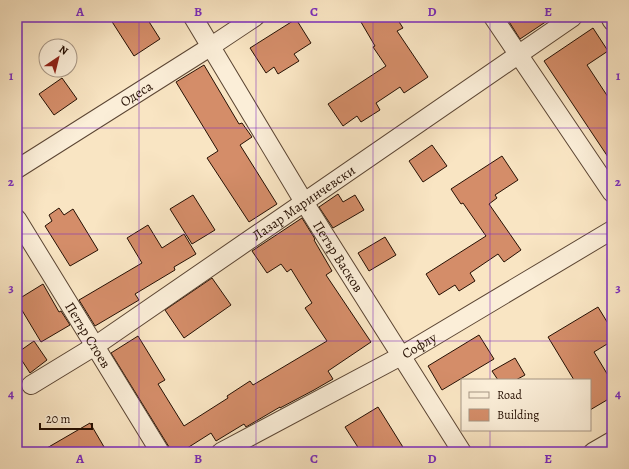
<svg xmlns="http://www.w3.org/2000/svg" width="629" height="469" font-family="Alegreya,serif">
	<rect width="100%" height="100%" fill="#f9e5c3"/>
	<filter id="stains"><feTurbulence type="fractalNoise" baseFrequency=".005" numOctaves="4"/><feColorMatrix values="0 0 0 0 .2 0 0 0 0 .09 0 0 0 0 .02 0 0 0 .5 -.17"/></filter>
	<radialGradient id="worn" r=".72"><stop offset=".6" stop-color="#630" stop-opacity="0"/><stop offset="1" stop-color="#630" stop-opacity=".3"/></radialGradient>
	<!-- building -->
	<g fill="#d48d69" stroke="#261003">
		<path d="M 109,17 L 146,17 L 160,39 L 134,56 Z"/>
		<path d="M 358,17 L 396,17 L 403,28 L 397,31 L 428,77 L 404,93 L 400,87 L 376,103 L 380,110 L 361,122 L 357,116 L 343,126 L 328,104 L 386,66 L 373,47 L 375,46 Z"/>
		<path d="M 506,17 L 553,17 L 520,39 Z"/>
		<path d="M 296,19 L 311,43 L 294,54 L 299,61 L 278,74 L 274,67 L 266,73 L 250,48 Z"/>
		<path d="M 593,28 L 608,51 L 587,65 L 612,103 L 612,163 L 544,61 Z"/>
		<path d="M 204,65 L 239,124 L 242,123 L 252,137 L 240,145 L 277,204 L 249,222 L 207,158 L 218,151 L 176,82 Z"/>
		<path d="M 62,78 L 77,99 L 54,115 L 39,94 Z"/>
		<path d="M 432,145 L 447,166 L 423,182 L 409,161 Z"/>
		<path d="M 502,156 L 518,180 L 495,195 L 497,198 L 489,204 L 521,250 L 504,262 L 498,254 L 470,273 L 475,281 L 459,291 L 455,285 L 439,295 L 426,274 L 486,236 L 463,203 L 461,204 L 451,189 Z"/>
		<path d="M 338,194 L 343,202 L 355,195 L 364,210 L 333,228 L 319,207 Z"/>
		<path d="M 193,195 L 215,230 L 192,244 L 170,209 Z"/>
		<path d="M 59,208 L 64,215 L 73,209 L 98,250 L 70,266 L 45,226 L 52,221 L 49,215 Z"/>
		<path d="M 302,218 L 315,239 L 314,240 L 332,271 L 326,275 L 371,342 L 328,371 L 333,379 L 314,390 L 280,408 L 280,407 L 246,427 L 244,424 L 216,441 L 211,433 L 181,452 L 170,452 L 169,447 L 111,353 L 138,336 L 165,380 L 158,384 L 184,426 L 228,398 L 227,396 L 250,381 L 253,385 L 327,341 L 305,308 L 312,303 L 291,269 L 287,272 L 281,264 L 267,273 L 252,251 Z"/>
		<path d="M 148,225 L 162,248 L 184,234 L 196,254 L 174,267 L 175,270 L 135,294 L 139,300 L 95,326 L 79,300 L 142,263 L 127,238 Z"/>
		<path d="M 385,237 L 396,255 L 369,271 L 358,253 Z"/>
		<path d="M 212,278 L 231,305 L 184,338 L 165,310 Z"/>
		<path d="M 43,284 L 59,312 L 61,311 L 70,325 L 41,342 L 17,302 L 17,300 Z"/>
		<path d="M 598,307 L 612,330 L 612,341 L 594,352 L 612,382 L 612,397 L 590,410 L 590,380 L 574,380 L 548,337 Z"/>
		<path d="M 479,335 L 494,359 L 442,390 L 428,366 Z"/>
		<path d="M 34,341 L 47,360 L 30,373 L 17,353 Z"/>
		<path d="M 515,358 L 525,375 L 516,380 L 498,380 L 492,371 Z"/>
		<path d="M 378,407 L 406,452 L 361,452 L 345,427 Z"/>
		<path d="M 90,423 L 107,452 L 40,452 Z"/>
	</g>
	<g fill="none" stroke-linecap="round" stroke-linejoin="round">
		<!-- minor casing -->
		<g stroke="#5b4533" stroke-width="20">
			<g id="minor">
				<path id="s1" d="M 193,17 L 304,202 L 462,452"/>
				<path d="M 493,17 L 612,193"/>
				<path d="M 610,17 L 612,21"/>
				<path id="s2" d="M 17,169 L 210,47 L 255,17"/>
				<path id="s3" d="M 17,219 L 160,452"/>
				<path id="s4" d="M 31,385 L 95,346 L 573,17"/>
				<path id="s5" d="M 221,452 L 401,356 L 612,230"/>
				<path d="M 593,452 L 612,441"/>
			</g>
		</g>
		<!-- minor -->
		<use href="#minor" stroke="#fbeed8" stroke-width="18"/>
	</g>
	<!-- grid -->
	<path fill="none" stroke="#7b2cbf" stroke-width="1" stroke-opacity="0.55" d="M 139,17 L 139,452M 256,17 L 256,452M 373,17 L 373,452M 490,17 L 490,380M 17,128 L 612,128M 17,234 L 612,234M 17,341 L 612,341M 490,430 L 490,452"/>
	<g text-anchor="middle" stroke-width="3.5" stroke-linejoin="round" paint-order="stroke">
		<!-- street labels -->
		<g font-size="14" fill="#261003" stroke="#fbeed8">
			<text dy="5" stroke="none"><textPath href="#s2" startOffset="141">Одеса</textPath></text>
			<text dy="5" stroke="none"><textPath href="#s4" startOffset="328">Лазар Маринчевски</textPath></text>
			<text dy="5" stroke="none"><textPath href="#s1" startOffset="280">Петър Васков</textPath></text>
			<text dy="5" stroke="none"><textPath href="#s3" startOffset="136">Петър Стоев</textPath></text>
			<text dy="5" stroke="none"><textPath href="#s5" startOffset="225">Софлу</textPath></text>
		</g>
	</g>
	<!-- margin -->
	<rect width="629" height="469" fill="none" stroke="#f9e5c3" stroke-width="44"/>
	<!-- legend -->
	<rect x="461" y="379" width="130" height="52" fill="#fbeed8" stroke="#a69583"/>
	<rect x="469" y="392" width="20" height="6" fill="#fbeed8" stroke="#a69583"/>
	<text x="497" y="399" font-size="12" fill="#261003">Road</text>
	<rect x="469" y="409" width="20" height="12" fill="#d48d69" stroke="#a69583"/>
	<text x="497" y="419" font-size="12" fill="#261003">Building</text>
	<!-- north arrow -->
	<g transform="translate(58 58) rotate(35)"><circle r="19" fill="#fbeed8" stroke="#a69583"/>
	<path d="M0-3L7 15L0 10L-7 15Z" fill="#8f2418"/>
	<text y="-6" font-size="11" font-weight="bold" text-anchor="middle" fill="#261003">N</text>
	</g>
	<!-- scale -->
	<path d="M40 423v6h52v-6" fill="none" stroke="#261003" stroke-width="2"/>
	<text x="46" y="423" font-size="12" fill="#261003" stroke="#fbeed8" stroke-width="3" paint-order="stroke">20 m</text>
	<rect x="22" y="22" width="585" height="425" fill="none" stroke="#7b2cbf" stroke-width="1.5"/>
	<g font-size="13" text-anchor="middle" font-weight="bold" fill="#7b2cbf">
		<text x="80" y="16">A</text>
		<text x="198" y="16">B</text>
		<text x="314" y="16">C</text>
		<text x="432" y="16">D</text>
		<text x="548" y="16">E</text>
		<text x="11" y="80">1</text>
		<text x="618" y="80">1</text>
		<text x="11" y="186">2</text>
		<text x="618" y="186">2</text>
		<text x="11" y="292">3</text>
		<text x="618" y="292">3</text>
		<text x="11" y="398">4</text>
		<text x="618" y="398">4</text>
		<text x="80" y="463">A</text>
		<text x="198" y="463">B</text>
		<text x="314" y="463">C</text>
		<text x="432" y="463">D</text>
		<text x="548" y="463">E</text>
	</g>
	<rect width="100%" height="100%" filter="url(#stains)"/>
	<rect width="100%" height="100%" fill="url(#worn)"/>
</svg>
